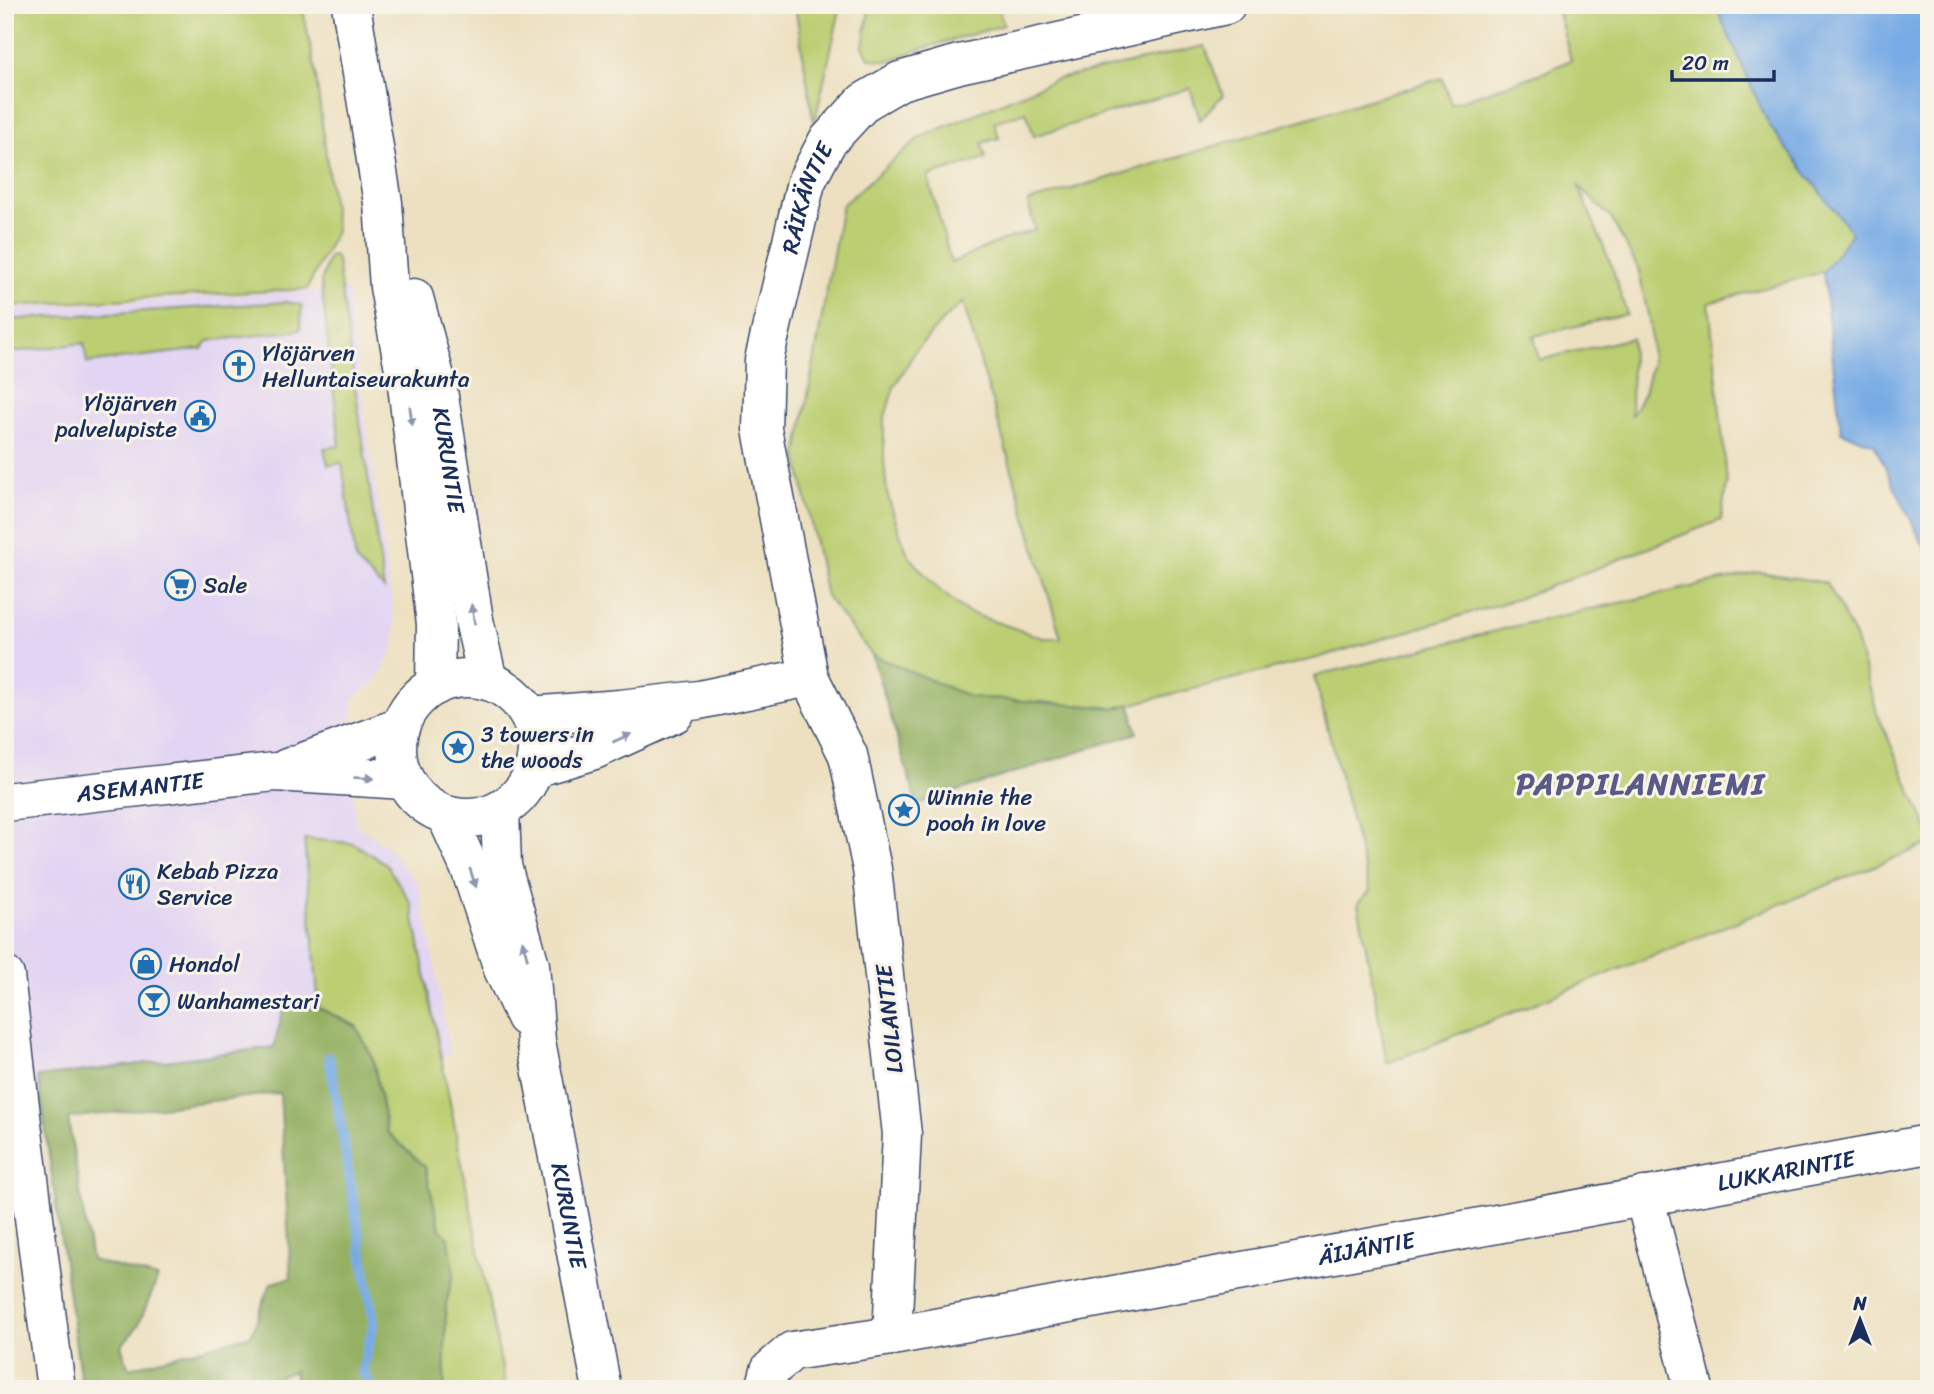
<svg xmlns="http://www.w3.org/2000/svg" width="1934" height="1394" font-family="Sriracha,sans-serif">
	<rect width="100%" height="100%" fill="#f7f3e8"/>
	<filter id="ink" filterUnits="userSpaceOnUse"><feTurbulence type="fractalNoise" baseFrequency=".0143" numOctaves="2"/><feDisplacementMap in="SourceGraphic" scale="14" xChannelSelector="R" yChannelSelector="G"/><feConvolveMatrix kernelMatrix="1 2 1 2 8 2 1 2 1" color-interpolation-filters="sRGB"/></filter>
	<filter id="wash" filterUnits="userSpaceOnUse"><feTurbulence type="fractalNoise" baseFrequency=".00686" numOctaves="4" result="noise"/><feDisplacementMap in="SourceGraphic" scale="28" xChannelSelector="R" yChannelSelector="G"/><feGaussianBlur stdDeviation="1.57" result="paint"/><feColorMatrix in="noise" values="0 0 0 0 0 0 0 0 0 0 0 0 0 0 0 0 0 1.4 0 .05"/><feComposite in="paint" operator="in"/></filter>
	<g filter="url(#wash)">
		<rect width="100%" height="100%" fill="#ede0c0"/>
		<!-- built -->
		<path fill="#e2d4f3" d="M 347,289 L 395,626 L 394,647 L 378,679 L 354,699 L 348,737 L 356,825 L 386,846 L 418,884 L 433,955 L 450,1055 L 293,1083 L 26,1122 L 5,945 L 5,309 Z"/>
		<!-- green -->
		<g fill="#bbce71" stroke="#6b7e68" stroke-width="2" fill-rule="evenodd">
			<path d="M 5,5 L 302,5 L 315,69 L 336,231 L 307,289 L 5,306 Z"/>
			<path d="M 795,5 L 841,5 L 814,125 Z"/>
			<path d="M 870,5 L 997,5 L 1004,25 L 921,49 L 887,61 L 869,58 L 863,46 Z"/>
			<path d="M 1556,5 L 1715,5 L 1769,125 L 1852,233 L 1823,272 L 1709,303 L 1727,481 L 1721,520 L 1517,599 L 1317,658 L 1116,708 L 970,697 L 872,655 L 826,596 L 797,456 L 842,205 L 919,138 L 1054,80 L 1205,46 L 1223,95 L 1200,120 L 1190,88 L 1034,136 L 1026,112 L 994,122 L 999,138 L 982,143 L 986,158 L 928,176 L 951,263 L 1000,241 L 1035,230 L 1028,202 L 1442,78 L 1451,104 L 1545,72 L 1571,60 ZM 1578,185 L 1611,218 L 1638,268 L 1650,324 L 1652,362 L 1644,393 L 1631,417 L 1632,338 L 1539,360 L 1534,336 L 1627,314 L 1612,267 ZM 963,302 L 1061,638 L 1043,638 L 967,612 L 938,589 L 909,557 L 898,528 L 887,493 L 884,461 L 884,420 L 894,387 L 916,350 L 944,319 Z"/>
			<path d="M 334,256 L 337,260 L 384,589 L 356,561 L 342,463 L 328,465 L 324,448 L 340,446 L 321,282 L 329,257 Z"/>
			<path d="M 286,302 L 302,305 L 300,330 L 208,341 L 202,349 L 87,363 L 84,343 L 5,353 L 5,322 L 19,319 Z"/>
			<path d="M 1759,572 L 1827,583 L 1855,637 L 1878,716 L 1929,831 L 1929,844 L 1387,1063 L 1358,903 L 1370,891 L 1314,676 L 1524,624 Z"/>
			<path d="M 304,839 L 353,843 L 386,864 L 411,903 L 506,1389 L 444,1389 L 446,1303 L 454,1274 L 440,1229 L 425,1167 L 387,1132 L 373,1059 L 356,1026 L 319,1008 Z"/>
		</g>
		<!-- forest -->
		<g fill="#94b163" stroke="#587060" stroke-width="2" fill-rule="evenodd">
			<path d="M 872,655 L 970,697 L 1115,708 L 1130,704 L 1137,733 L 917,804 Z"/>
			<path d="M 284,1007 L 319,1008 L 356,1026 L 373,1059 L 387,1132 L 425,1167 L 440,1229 L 449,1239 L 454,1274 L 446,1303 L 444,1389 L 296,1389 L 294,1371 L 242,1389 L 82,1389 L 38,1077 L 274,1047 ZM 280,1093 L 291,1278 L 271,1283 L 251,1335 L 129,1368 L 121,1346 L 138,1326 L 158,1278 L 91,1260 L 68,1118 Z"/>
		</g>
		<!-- water -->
		<path fill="#78abe5" stroke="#4a6da2" stroke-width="2" d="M 1715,5 L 1929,5 L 1929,557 L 1874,444 L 1841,432 L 1823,272 L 1852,233 L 1769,125 Z"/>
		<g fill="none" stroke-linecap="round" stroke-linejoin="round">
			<!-- stream -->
			<path stroke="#78abe5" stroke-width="10" d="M 329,1057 L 374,1322 L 362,1371 L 373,1389"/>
		</g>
	</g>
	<g filter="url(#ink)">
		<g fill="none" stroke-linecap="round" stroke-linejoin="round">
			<!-- minor casing -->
			<g stroke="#3a4a6d" stroke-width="41">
				<g id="minor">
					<path d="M 530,716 L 620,709 L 699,700 L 809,677"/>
					<path d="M 287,768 L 400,727"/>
					<path d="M 534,768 L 594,750 L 675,713"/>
					<path id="s1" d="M 5,802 L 275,772 L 405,780"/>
					<path d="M 5,976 L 22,1124 L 56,1389"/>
					<path d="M 1644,1196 L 1694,1389"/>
					<path id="s2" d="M 892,1336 L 902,1134 L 872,869 L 848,755 L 809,677 L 762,429 L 764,360 L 806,182 L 827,142 L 864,102 L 900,81 L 959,64 L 1226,5"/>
					<path id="s3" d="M 765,1389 L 770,1370 L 792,1351 L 892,1336 L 1929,1144"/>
				</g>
			</g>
			<!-- major casing -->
			<g stroke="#3a4a6d" stroke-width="41">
				<g id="major">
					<path d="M 351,5 L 383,203 L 389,287 L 407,385 L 436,624 L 435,686"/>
					<path id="s4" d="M 414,298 L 437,384 L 474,620 L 488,681"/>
					<circle cx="467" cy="748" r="70"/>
					<path id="s5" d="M 500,810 L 502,866 L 530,965 L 536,1041 L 602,1389"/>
					<path d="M 446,815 L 471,871 L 503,969 L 525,1017"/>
				</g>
			</g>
			<!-- minor -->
			<use href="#minor" stroke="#fff" stroke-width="38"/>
			<!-- major -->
			<use href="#major" stroke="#fff" stroke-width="38"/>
		</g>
		<!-- one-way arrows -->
		<defs><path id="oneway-solid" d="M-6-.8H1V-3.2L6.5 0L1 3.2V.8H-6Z" transform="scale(1.75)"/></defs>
		<g fill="#8d97ae">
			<use href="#oneway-solid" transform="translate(411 416) rotate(83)"/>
			<use href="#oneway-solid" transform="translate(473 614) rotate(-100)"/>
			<use href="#oneway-solid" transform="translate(622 738) rotate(-24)"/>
			<use href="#oneway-solid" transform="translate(364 778) rotate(2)"/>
			<use href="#oneway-solid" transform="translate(473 878) rotate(71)"/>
			<use href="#oneway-solid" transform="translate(525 950) rotate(-106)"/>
		</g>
	</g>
	<!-- icons -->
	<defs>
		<g id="church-ring" transform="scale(1.575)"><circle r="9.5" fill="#f7f3e8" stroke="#1f6fb2" stroke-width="1.5"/><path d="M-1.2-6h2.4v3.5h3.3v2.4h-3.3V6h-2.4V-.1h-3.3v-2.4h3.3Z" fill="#1f6fb2"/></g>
		<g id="civic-ring" transform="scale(1.575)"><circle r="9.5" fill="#f7f3e8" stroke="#1f6fb2" stroke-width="1.5"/><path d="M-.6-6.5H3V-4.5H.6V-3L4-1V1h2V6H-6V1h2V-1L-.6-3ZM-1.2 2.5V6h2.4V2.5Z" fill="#1f6fb2"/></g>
		<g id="supermarket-ring" transform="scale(1.575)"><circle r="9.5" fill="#f7f3e8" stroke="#1f6fb2" stroke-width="1.5"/><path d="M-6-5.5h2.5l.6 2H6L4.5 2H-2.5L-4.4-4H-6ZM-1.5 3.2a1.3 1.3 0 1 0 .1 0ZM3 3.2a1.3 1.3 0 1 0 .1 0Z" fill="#1f6fb2"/></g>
		<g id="sight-ring" transform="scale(1.575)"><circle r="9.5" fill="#f7f3e8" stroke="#1f6fb2" stroke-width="1.5"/><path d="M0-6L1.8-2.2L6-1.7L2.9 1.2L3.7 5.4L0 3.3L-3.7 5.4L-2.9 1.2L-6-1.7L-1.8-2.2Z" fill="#1f6fb2"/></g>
		<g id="restaurant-ring" transform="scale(1.575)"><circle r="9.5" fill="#f7f3e8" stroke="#1f6fb2" stroke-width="1.5"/><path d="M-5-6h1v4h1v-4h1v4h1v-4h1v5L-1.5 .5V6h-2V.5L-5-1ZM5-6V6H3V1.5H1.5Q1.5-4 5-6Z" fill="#1f6fb2"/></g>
		<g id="shop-ring" transform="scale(1.575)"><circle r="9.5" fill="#f7f3e8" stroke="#1f6fb2" stroke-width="1.5"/><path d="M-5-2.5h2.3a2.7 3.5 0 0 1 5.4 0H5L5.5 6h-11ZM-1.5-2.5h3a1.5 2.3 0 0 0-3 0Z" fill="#1f6fb2"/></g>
		<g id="bar-ring" transform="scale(1.575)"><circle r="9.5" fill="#f7f3e8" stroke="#1f6fb2" stroke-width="1.5"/><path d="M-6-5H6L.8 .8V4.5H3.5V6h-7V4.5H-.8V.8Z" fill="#1f6fb2"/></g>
	</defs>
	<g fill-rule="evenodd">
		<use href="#church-ring" x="239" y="366"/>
		<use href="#civic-ring" x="200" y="416"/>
		<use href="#supermarket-ring" x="180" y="585"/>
		<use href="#sight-ring" x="458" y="747"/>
		<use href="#sight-ring" x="904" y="810"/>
		<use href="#restaurant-ring" x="134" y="884"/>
		<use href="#shop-ring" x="146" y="964"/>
		<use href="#bar-ring" x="154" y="1001"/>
	</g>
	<g text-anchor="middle" stroke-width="6" stroke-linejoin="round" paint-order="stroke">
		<!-- street labels -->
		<g font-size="23" fill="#1b2f5e" stroke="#f7f3e8">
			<text dy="8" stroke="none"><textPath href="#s2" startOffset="1162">RÄIKÄNTIE</textPath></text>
			<text dy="8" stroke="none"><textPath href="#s4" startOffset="166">KURUNTIE</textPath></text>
			<text dy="8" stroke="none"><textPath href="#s1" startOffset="136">ASEMANTIE</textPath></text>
			<text transform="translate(889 1019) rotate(-96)" y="8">LOILANTIE</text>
			<text dy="8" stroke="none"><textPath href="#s3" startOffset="1059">LUKKARINTIE</textPath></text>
			<text dy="8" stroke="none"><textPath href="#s5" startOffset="413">KURUNTIE</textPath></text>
			<text dy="8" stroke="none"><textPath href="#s3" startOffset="632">ÄIJÄNTIE</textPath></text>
		</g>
		<!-- poi labels -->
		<g font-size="23" fill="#1b2f5e" stroke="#f7f3e8" text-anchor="start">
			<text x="262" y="361">Ylöjärven<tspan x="262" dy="26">Helluntaiseurakunta</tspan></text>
			<text x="177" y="411" text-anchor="end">Ylöjärven<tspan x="177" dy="26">palvelupiste</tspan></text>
			<text x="203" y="593">Sale</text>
			<text x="481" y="742">3 towers in<tspan x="481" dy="26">the woods</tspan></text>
			<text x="927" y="805">Winnie the<tspan x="927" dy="26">pooh in love</tspan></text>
			<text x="157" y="879">Kebab Pizza<tspan x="157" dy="26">Service</tspan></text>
			<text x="169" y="972">Hondol</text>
			<text x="177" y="1009">Wanhamestari</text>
		</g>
		<!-- district labels -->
		<g font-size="30" font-weight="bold" letter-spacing="2" fill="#595a88" stroke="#f7f3e8">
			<text x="1641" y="794">PAPPILANNIEMI</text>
		</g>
	</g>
	<!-- margin -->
	<rect width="1934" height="1394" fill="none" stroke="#f7f3e8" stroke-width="28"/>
	<!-- north arrow -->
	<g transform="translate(1860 1320)" stroke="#f7f3e8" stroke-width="5" paint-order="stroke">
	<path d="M0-5L12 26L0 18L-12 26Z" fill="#1b2f5e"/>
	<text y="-10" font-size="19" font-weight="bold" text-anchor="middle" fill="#1b2f5e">N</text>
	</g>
	<!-- scale -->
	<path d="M1672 70v10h102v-10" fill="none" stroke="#1b2f5e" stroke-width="3.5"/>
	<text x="1682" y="70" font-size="21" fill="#1b2f5e" stroke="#f7f3e8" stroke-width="5" paint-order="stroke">20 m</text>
</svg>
